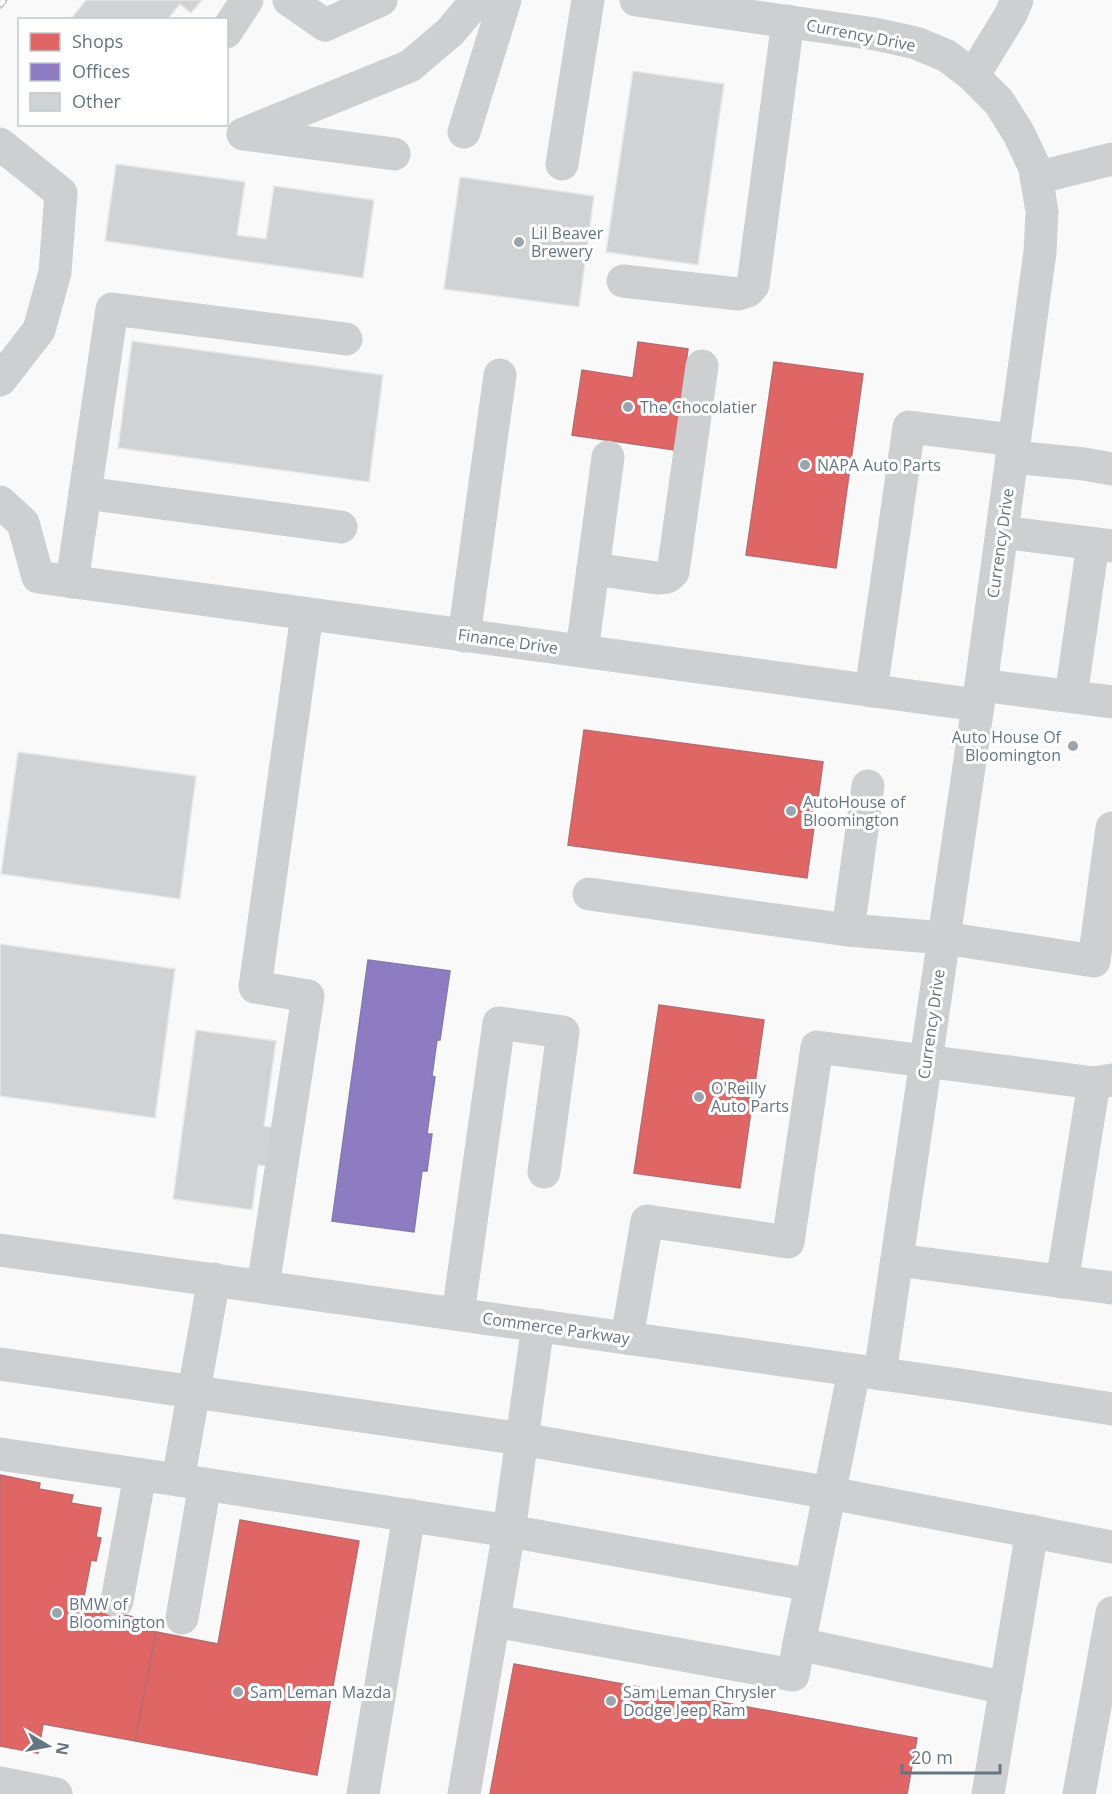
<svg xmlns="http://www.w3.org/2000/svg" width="1112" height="1794" font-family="'Open Sans',sans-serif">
	<rect width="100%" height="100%" fill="#f9f9f9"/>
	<!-- shops -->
	<g fill="#e06666" stroke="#bb6b6f" stroke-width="1.5">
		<path d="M 638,342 L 688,349 L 674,450 L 572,435 L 582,370 L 633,378 Z"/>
		<path d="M 774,362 L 863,374 L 836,568 L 746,555 Z"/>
		<path d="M 584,730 L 823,762 L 807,878 L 568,845 Z"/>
		<path d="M 659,1005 L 764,1020 L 740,1188 L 634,1173 Z"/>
		<path d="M 0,1475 L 40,1483 L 39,1489 L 73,1495 L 71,1503 L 101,1508 L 96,1537 L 101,1538 L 96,1561 L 91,1560 L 82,1607 L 145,1619 L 143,1630 L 156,1632 L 135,1741 L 43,1724 L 38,1753 L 0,1746 Z"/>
		<path d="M 240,1520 L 359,1541 L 317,1775 L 135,1741 L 156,1632 L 218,1644 Z"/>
		<path d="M 514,1664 L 917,1738 L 907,1794 L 490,1794 Z"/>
	</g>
	<!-- offices -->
	<path fill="#8e7cc3" stroke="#827ab0" stroke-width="1.5" d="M 368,960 L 450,971 L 440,1040 L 437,1040 L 432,1076 L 435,1077 L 427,1134 L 432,1134 L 427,1171 L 422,1171 L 414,1232 L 332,1221 Z"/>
	<!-- building -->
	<g fill="#d0d2d3" stroke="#e8e8e8" stroke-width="1.5">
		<path d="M 86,0 L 202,0 L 191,13 L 180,4 L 167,20 L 70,20 Z"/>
		<path d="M 633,71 L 724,84 L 698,265 L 606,252 Z"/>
		<path d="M 116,164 L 245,182 L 237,235 L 266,239 L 274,186 L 374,200 L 363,278 L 105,241 Z"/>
		<path d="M 460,177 L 594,196 L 579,307 L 444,289 Z"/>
		<path d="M 132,341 L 383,375 L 369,482 L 118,448 Z"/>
		<path d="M 18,752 L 196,776 L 180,899 L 1,874 Z"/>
		<path d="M 0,944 L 175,969 L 155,1118 L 0,1096 Z"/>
		<path d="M 196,1030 L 276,1041 L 264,1126 L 276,1128 L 271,1166 L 258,1165 L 252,1210 L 173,1199 Z"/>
	</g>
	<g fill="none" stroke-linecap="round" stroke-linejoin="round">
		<!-- minor -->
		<g stroke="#cecfd0" stroke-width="33">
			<path d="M 289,0 L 325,25 L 381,0"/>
			<path d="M 636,0 L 875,34 L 916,43 L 947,56 L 973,76 L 999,102 L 1019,134 L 1035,168 L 1042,212 L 1040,252 L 981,685 L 880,1374"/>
			<path d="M 226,32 L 247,0"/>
			<path d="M 973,76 L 1011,14 L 1017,0"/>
			<path d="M 464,132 L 505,0"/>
			<path d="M 0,144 L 61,193 L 55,272 L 39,330 L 0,380"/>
			<path d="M 394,154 L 243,134 L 410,66 L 450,32 L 477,0"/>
			<path d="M 562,164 L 588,0"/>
			<path d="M 1036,178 L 1112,159"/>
			<path d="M 623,281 L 738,294 L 748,291 L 753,285 L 788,21"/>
			<path d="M 1012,457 L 1084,464 L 1112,469"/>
			<path d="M 85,493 L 341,527"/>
			<path d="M 0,502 L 23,523 L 38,577 L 977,705"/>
			<path d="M 1002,532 L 1112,546"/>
			<path d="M 593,569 L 608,457"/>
			<path d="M 72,582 L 112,309 L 346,339"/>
			<path d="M 464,636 L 500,375"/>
			<path d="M 582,651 L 593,569 L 657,578 L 667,577 L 673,572 L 702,366"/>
			<path d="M 981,685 L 1112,702"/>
			<path d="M 871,691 L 909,427 L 1014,440"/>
			<path d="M 1071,696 L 1093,544"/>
			<path d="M 589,894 L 848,930 L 944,938 L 1094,961 L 1112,828"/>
			<path d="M 848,930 L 868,786"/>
			<path d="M 0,1250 L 960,1385 L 1112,1409"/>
			<path d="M 897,1260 L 1112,1288"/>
			<path d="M 214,1279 L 178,1480 L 509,1531 L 464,1794"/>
			<path d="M 1062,1282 L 1094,1083"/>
			<path d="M 263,1286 L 308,996 L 255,987 L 307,614"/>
			<path d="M 458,1314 L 499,1023 L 563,1032 L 544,1172"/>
			<path d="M 538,1325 L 509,1531 L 811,1585 L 854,1371"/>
			<path d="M 627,1338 L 647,1221 L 788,1242 L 817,1047 L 1094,1083 L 1112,1080"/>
			<path d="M 0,1364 L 522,1439 L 830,1493 L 1112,1547"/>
			<path d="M 0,1454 L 178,1480"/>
			<path d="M 811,1585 L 799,1644 L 1006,1688"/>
			<path d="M 117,1601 L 140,1475"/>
			<path d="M 182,1618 L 205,1484"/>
			<path d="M 494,1621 L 793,1675 L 799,1644"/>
			<path d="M 0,1783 L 56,1794"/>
			<path d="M 363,1794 L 409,1515"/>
			<path d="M 988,1794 L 1032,1531"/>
			<path d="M 1079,1794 L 1112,1613"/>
		</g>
		<!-- rail casing -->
		<g stroke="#c3c5c6" stroke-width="7">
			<path id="rail" d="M 0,5 L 4,0"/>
		</g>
		<!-- rail -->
		<use href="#rail" stroke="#fff" stroke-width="4.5" stroke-dasharray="14" stroke-linecap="butt"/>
	</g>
	<!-- markers -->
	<g fill="#99a4ac" stroke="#fff" stroke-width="2">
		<circle cx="519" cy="242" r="6"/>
		<circle cx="628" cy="407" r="6"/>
		<circle cx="805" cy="465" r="6"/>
		<circle cx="1073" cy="746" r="6"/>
		<circle cx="791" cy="811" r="6"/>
		<circle cx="699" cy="1097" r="6"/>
		<circle cx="57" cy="1613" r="6"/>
		<circle cx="238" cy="1692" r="6"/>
		<circle cx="611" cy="1701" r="6"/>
	</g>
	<g text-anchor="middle" stroke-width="6" stroke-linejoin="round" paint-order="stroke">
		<!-- street labels -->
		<g font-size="16" fill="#657683" stroke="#fff">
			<text transform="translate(861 35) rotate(11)" y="6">Currency Drive</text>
			<text transform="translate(1000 543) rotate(-82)" y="6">Currency Drive</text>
			<text transform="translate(508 641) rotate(8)" y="6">Finance Drive</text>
			<text transform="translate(931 1024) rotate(-82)" y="6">Currency Drive</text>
			<text transform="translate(556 1328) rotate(8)" y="6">Commerce Parkway</text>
		</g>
		<!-- poi labels -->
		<g font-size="16" fill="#657683" stroke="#fff" text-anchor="start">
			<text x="531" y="239">Lil Beaver<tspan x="531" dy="18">Brewery</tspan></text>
			<text x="640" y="413">The Chocolatier</text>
			<text x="817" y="471">NAPA Auto Parts</text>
			<text x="1061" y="743" text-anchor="end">Auto House Of<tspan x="1061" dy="18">Bloomington</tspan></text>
			<text x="803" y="808">AutoHouse of<tspan x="803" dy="18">Bloomington</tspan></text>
			<text x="711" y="1094">O'Reilly<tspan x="711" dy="18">Auto Parts</tspan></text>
			<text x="69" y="1610">BMW of<tspan x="69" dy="18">Bloomington</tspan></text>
			<text x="250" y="1698">Sam Leman Mazda</text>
			<text x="623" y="1698">Sam Leman Chrysler<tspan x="623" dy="18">Dodge Jeep Ram</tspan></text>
		</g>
	</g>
	<!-- legend -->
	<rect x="18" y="18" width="210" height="108" fill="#ffffff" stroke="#c1c8cd" stroke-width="1.5"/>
	<rect x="30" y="33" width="30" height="18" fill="#e06666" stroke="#c1c8cd" stroke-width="1.5"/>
	<text x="72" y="48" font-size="18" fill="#657683">Shops</text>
	<rect x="30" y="63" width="30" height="18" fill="#8e7cc3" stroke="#c1c8cd" stroke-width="1.5"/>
	<text x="72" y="78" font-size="18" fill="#657683">Offices</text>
	<rect x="30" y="93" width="30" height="18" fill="#d0d2d3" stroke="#c1c8cd" stroke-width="1.5"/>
	<text x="72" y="108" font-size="18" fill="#657683">Other</text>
	<!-- north arrow -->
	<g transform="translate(48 1746) rotate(100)" stroke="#ffffff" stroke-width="4.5" paint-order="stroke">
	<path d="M0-4.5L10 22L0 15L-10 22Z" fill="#657683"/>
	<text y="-9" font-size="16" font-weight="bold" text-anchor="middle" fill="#657683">N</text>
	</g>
	<!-- scale -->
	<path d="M902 1764v9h98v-9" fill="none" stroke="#657683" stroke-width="3"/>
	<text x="911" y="1764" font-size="18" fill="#657683" stroke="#ffffff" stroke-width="4.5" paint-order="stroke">20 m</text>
</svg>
